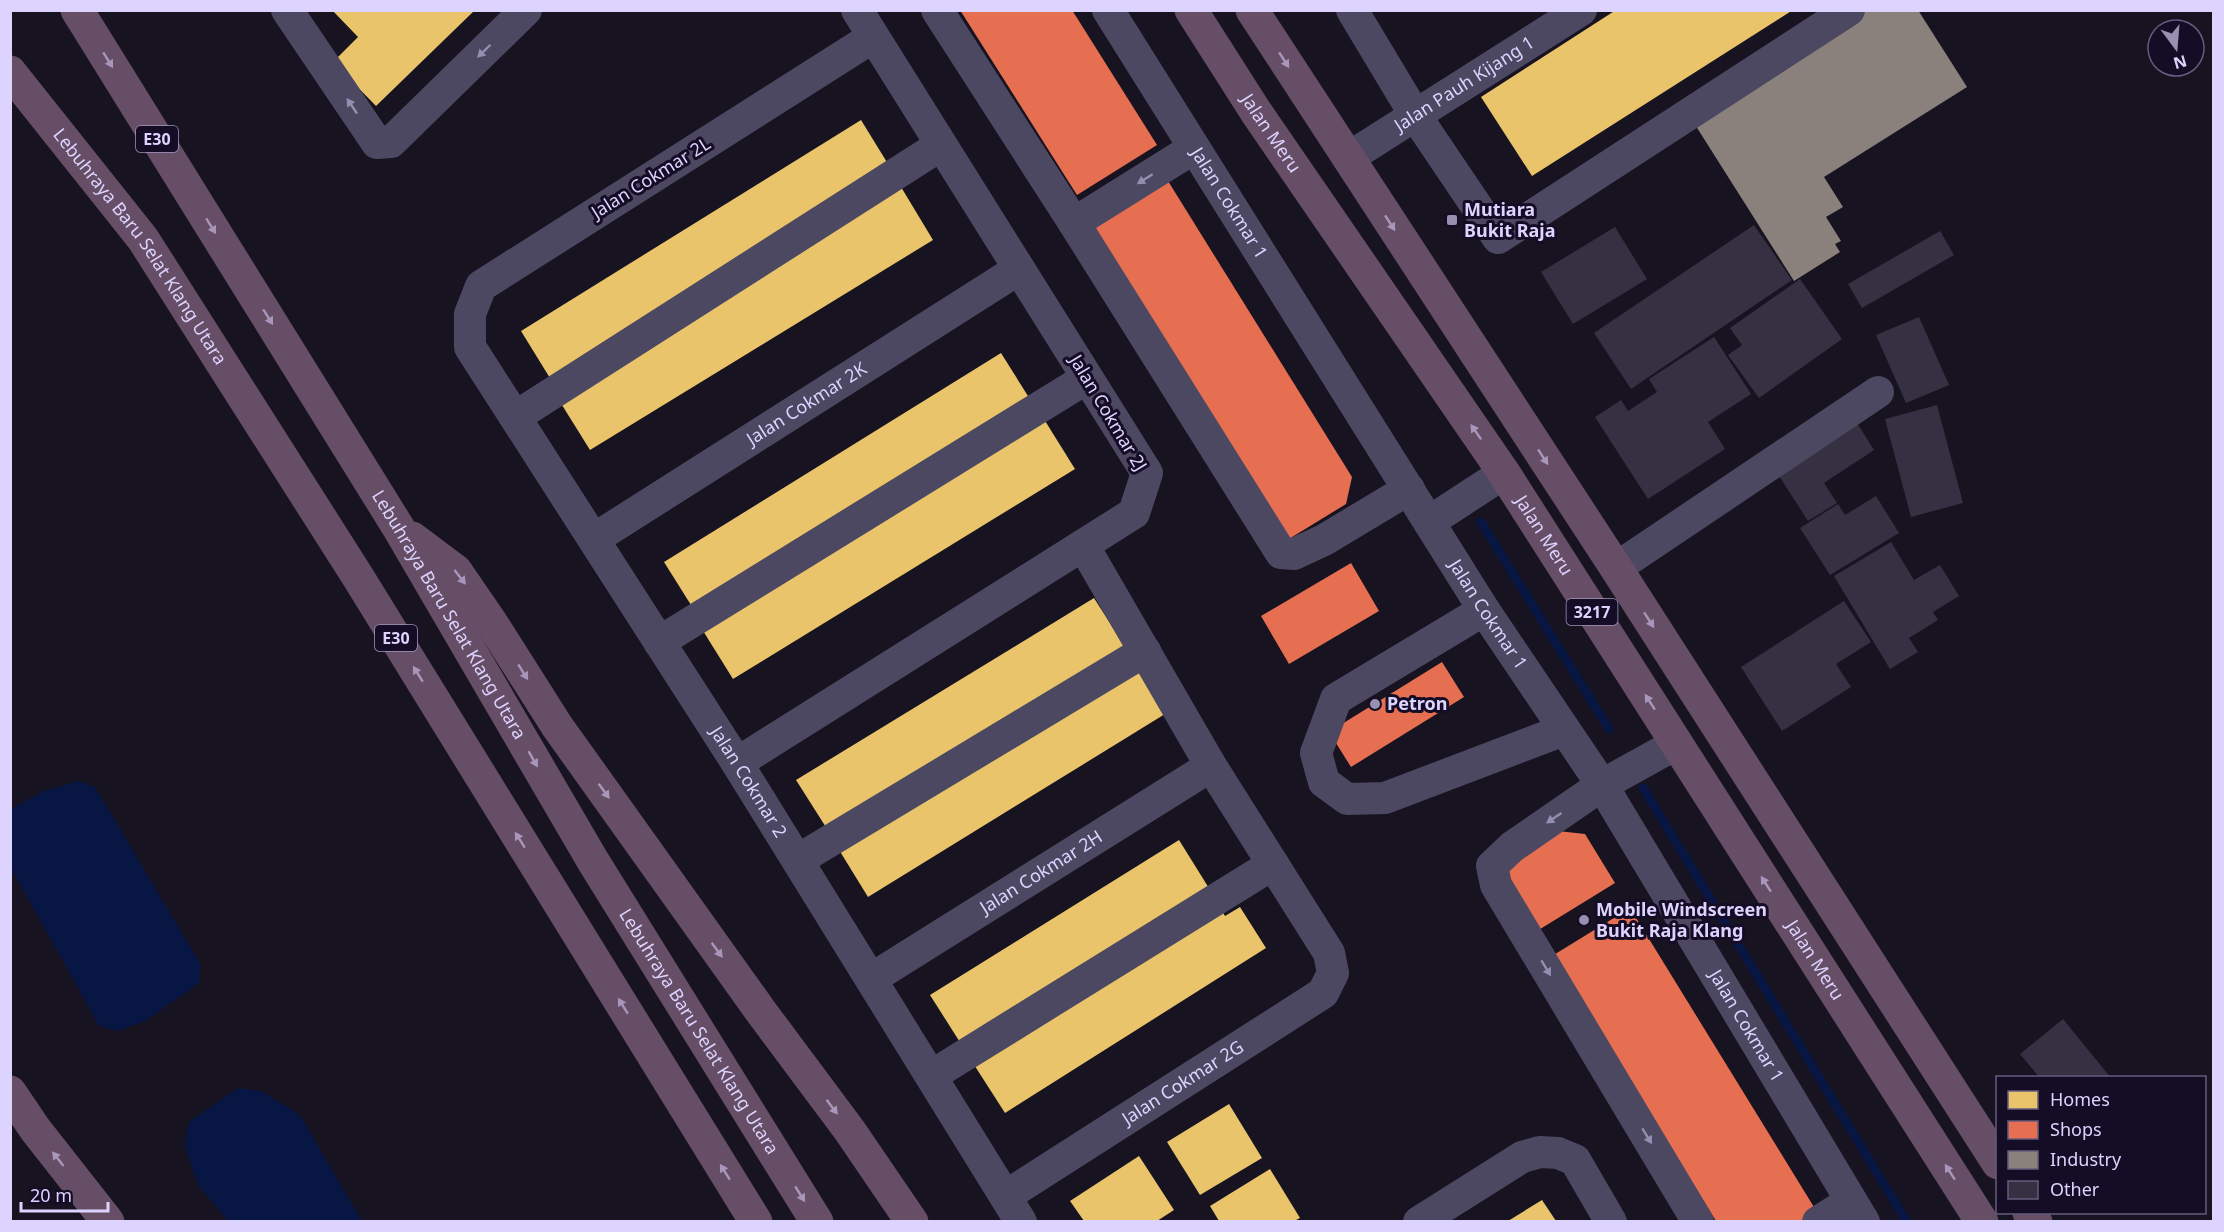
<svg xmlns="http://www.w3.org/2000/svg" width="2224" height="1232" font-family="'Noto Sans',sans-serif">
	<rect width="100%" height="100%" fill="#171320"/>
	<!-- water -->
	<g fill="#081643">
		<path d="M 78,781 L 95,787 L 201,965 L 199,983 L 147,1020 L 118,1031 L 99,1026 L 11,868 L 11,809 L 44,791 Z"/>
		<path d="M 238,1088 L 261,1091 L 300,1115 L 362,1221 L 228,1221 L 198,1185 L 184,1145 L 190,1121 Z"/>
	</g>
	<!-- homes -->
	<g fill="#e9c46a">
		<path d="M 332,10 L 475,10 L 376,106 L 333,62 L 358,37 Z"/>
		<path d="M 1616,10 L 1793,10 L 1532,176 L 1481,97 Z"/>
		<path d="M 861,120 L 893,172 L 553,383 L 521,331 Z"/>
		<path d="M 901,187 L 933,240 L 590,450 L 557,397 Z"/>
		<path d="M 1001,353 L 1033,404 L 696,613 L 664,562 Z"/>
		<path d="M 1042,416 L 1075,469 L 733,679 L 700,626 Z"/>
		<path d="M 1094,598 L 1127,650 L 829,832 L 796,780 Z"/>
		<path d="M 1133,663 L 1165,714 L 868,897 L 836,845 Z"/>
		<path d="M 1179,840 L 1212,893 L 963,1047 L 930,995 Z"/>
		<path d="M 1217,903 L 1225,916 L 1240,907 L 1266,948 L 1005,1113 L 971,1060 Z"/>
		<path d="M 1229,1104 L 1262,1158 L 1200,1195 L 1167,1142 Z"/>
		<path d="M 1139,1156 L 1174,1210 L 1157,1221 L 1084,1221 L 1070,1201 Z"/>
		<path d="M 1270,1169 L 1300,1218 L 1294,1221 L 1219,1221 L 1210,1206 Z"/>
		<path d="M 1542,1200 L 1556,1221 L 1508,1221 Z"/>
	</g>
	<!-- shops -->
	<g fill="#e76f51">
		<path d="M 960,10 L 1072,10 L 1157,145 L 1077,195 Z"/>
		<path d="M 1168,181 L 1352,477 L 1346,504 L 1284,542 L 1089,229 Z"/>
		<path d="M 1351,563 L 1379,611 L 1289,664 L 1261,616 Z"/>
		<path d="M 1442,662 L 1464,697 L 1351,767 L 1329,732 Z"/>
		<path d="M 1558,831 L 1585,834 L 1615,883 L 1537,931 L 1498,868 Z"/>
		<path d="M 1630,908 L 1817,1212 L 1800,1221 L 1716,1221 L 1552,956 Z"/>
	</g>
	<!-- industry -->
	<path fill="#8a817c" d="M 1850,10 L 1918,10 L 1967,87 L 1824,177 L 1843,207 L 1826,217 L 1841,241 L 1835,244 L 1840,252 L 1794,281 L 1687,112 Z"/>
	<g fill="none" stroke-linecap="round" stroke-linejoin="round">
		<!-- stream -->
		<g stroke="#081643" stroke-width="9">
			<path d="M 1481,522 L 1609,729"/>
			<path d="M 1643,788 L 1907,1222"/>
		</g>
	</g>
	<!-- building -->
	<g fill="#363142">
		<path d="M 1754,225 L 1792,280 L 1631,389 L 1594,333 Z"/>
		<path d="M 1615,227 L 1647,279 L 1573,324 L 1541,272 Z"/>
		<path d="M 1940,231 L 1954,255 L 1862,308 L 1848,284 Z"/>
		<path d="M 1800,279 L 1842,339 L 1759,398 L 1728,355 L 1742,345 L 1730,328 Z"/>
		<path d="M 1919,317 L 1949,385 L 1906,403 L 1876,335 Z"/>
		<path d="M 1714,337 L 1751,394 L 1708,422 L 1725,449 L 1648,499 L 1595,417 L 1621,400 L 1628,411 L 1657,392 L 1649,379 Z"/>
		<path d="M 1937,405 L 1963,503 L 1911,517 L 1885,419 Z"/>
		<path d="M 1847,407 L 1874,450 L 1824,483 L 1837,503 L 1808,521 L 1767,457 Z"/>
		<path d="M 1876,496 L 1899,533 L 1830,575 L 1800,528 L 1838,504 L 1845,515 Z"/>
		<path d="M 1891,542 L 1914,580 L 1940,565 L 1959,596 L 1933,612 L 1938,620 L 1909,638 L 1918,652 L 1890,669 L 1834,576 Z"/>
		<path d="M 1844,601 L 1871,642 L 1836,664 L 1851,687 L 1782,731 L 1741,667 Z"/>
		<path d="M 2063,1019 L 2111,1078 L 2040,1078 L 2020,1054 Z"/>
	</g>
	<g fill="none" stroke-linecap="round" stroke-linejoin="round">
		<!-- minor -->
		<g stroke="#4c4861" stroke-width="32">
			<path d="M 287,10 L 377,143 L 391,142 L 526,10"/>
			<path d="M 937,10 L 1074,223 L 1281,553 L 1294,554 L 1324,540 L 1409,489"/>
			<path id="s1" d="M 1108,10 L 1484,610 L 1602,785 L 1864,1222"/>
			<path d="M 1352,10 L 1415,115 L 1498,238 L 1849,10"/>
			<path id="s2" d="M 873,37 L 481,286 L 470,314 L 470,347 L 737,763 L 1021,1222"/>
			<path id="s3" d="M 1348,158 L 1581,10"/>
			<path d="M 1074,223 L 1194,148"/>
			<path d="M 515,417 L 941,145"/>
			<path d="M 1429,522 L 1504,473"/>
			<path id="s4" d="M 594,539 L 1019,269"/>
			<path d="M 1616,568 L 1878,392"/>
			<path d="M 1484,610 L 1336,699 L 1316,753 L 1324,782 L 1347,799 L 1385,798 L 1564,730"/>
			<path d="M 659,642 L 1087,378"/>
			<path d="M 1676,744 L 1602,785 L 1512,847 L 1492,866 L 1496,885 L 1698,1222"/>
			<path d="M 737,763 L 1134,513 L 1147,473 L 857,10"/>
			<path d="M 798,860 L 1145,651"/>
			<path id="s5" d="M 871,979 L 1211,766"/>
			<path d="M 931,1076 L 1273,864"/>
			<path id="s6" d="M 1006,1196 L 1323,993 L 1333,973 L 1329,953 L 1211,766 L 1083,545"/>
			<path d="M 1419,1222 L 1522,1157 L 1540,1152 L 1558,1153 L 1575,1160 L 1611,1222"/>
			<path d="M 1818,1222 L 1851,1201"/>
		</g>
		<!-- highway -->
		<g stroke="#674e67" stroke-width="33">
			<path id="s7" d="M 77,10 L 398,527 L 593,861 L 817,1222"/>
			<path id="s8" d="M 1191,10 L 1256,112 L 1504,473 L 1982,1222"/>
			<path d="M 1252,10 L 1616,568 L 1998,1163"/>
			<path id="s9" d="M 10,72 L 143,239 L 358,577 L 756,1222"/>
			<path d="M 412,538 L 456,571 L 491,622 L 557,726 L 762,1013 L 850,1131 L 912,1222"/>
			<path d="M 10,1092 L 35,1129 L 108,1222"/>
			<path d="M 2029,1213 L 2036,1222"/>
		</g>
	</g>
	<!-- one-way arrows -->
	<defs><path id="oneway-solid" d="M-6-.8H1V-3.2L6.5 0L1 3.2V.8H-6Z" transform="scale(1.5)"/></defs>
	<g fill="#948eb0">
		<use href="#oneway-solid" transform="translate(484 51) rotate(136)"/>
		<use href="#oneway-solid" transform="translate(352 106) rotate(-124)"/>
		<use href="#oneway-solid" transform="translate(1145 179) rotate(148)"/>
		<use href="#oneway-solid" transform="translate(1554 818) rotate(146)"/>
		<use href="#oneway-solid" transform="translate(1546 968) rotate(59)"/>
		<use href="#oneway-solid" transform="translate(1647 1136) rotate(59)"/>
	</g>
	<g fill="#a897bb">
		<use href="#oneway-solid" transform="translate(108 60) rotate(58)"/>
		<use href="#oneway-solid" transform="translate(1284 60) rotate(57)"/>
		<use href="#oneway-solid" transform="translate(1390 223) rotate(57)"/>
		<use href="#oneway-solid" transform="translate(211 226) rotate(58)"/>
		<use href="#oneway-solid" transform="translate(268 317) rotate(58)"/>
		<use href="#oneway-solid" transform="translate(1476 432) rotate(-125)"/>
		<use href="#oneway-solid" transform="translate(1543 457) rotate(57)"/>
		<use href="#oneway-solid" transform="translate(460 577) rotate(52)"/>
		<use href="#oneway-solid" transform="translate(1649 620) rotate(57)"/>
		<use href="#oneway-solid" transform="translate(523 672) rotate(58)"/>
		<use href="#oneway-solid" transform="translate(418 674) rotate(-122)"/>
		<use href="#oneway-solid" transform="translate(1650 702) rotate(-123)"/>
		<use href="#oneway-solid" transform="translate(533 759) rotate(60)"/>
		<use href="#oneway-solid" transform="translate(604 791) rotate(54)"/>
		<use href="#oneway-solid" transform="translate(520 840) rotate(-122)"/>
		<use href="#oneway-solid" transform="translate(1766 884) rotate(-123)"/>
		<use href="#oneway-solid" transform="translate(717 950) rotate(54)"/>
		<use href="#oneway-solid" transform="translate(623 1006) rotate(-122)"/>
		<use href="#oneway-solid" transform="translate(832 1107) rotate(53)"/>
		<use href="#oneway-solid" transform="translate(58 1159) rotate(-128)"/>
		<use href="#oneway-solid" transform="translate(725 1172) rotate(-122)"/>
		<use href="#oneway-solid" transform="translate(1950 1172) rotate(-123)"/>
		<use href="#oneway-solid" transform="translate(800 1194) rotate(58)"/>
	</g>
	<!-- markers -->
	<g fill="#9890b1" stroke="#150d26" stroke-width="2">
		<rect x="1446" y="214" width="12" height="12" rx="3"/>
		<circle cx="1375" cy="704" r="6"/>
		<circle cx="1584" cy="920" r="6"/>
	</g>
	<g text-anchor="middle" stroke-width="6" stroke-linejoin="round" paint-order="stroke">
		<!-- shield labels -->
		<g fill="#150d26" stroke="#a198be" stroke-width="1.5">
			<rect x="136" y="126" width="42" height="26" rx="4.5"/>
			<rect x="1566.5" y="599" width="51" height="26" rx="4.5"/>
			<rect x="375" y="625" width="42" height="26" rx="4.5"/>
		</g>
		<g font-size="16" font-weight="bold" fill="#ddd3ff">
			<text x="157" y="145">E30</text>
			<text x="1592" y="618">3217</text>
			<text x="396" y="644">E30</text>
		</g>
		<!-- street labels -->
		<g font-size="18" fill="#ddd3ff" stroke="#150d26">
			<text dy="6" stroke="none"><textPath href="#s3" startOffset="138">Jalan Pauh Kijang 1</textPath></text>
			<text dy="6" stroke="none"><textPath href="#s8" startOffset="147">Jalan Meru</textPath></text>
			<text transform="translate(651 178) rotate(-32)" y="6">Jalan Cokmar 2L</text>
			<text dy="6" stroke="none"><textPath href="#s1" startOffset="228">Jalan Cokmar 1</textPath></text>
			<text dy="6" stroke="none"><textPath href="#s9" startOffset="218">Lebuhraya Baru Selat Klang Utara</textPath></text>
			<text dy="6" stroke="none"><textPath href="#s4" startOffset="252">Jalan Cokmar 2K</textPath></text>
			<text transform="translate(1108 413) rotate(59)" y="6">Jalan Cokmar 2J</text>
			<text dy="6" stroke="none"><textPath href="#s8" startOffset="633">Jalan Meru</textPath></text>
			<text dy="6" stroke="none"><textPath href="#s7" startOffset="710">Lebuhraya Baru Selat Klang Utara</textPath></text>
			<text dy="6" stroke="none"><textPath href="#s1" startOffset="714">Jalan Cokmar 1</textPath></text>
			<text dy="6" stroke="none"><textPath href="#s2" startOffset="1044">Jalan Cokmar 2</textPath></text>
			<text dy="6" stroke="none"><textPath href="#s5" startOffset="201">Jalan Cokmar 2H</textPath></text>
			<text dy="6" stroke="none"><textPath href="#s8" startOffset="1137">Jalan Meru</textPath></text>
			<text dy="6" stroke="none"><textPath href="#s1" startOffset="1200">Jalan Cokmar 1</textPath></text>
			<text dy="6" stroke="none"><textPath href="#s7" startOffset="1196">Lebuhraya Baru Selat Klang Utara</textPath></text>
			<text dy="6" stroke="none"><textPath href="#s6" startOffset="210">Jalan Cokmar 2G</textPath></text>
		</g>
		<!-- poi labels -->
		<g font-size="18" font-weight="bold" fill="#ddd3ff" stroke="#150d26" text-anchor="start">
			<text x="1464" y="216">Mutiara<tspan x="1464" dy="21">Bukit Raja</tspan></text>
			<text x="1387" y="710">Petron</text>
			<text x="1596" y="916">Mobile Windscreen<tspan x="1596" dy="21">Bukit Raja Klang</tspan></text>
		</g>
	</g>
	<!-- border -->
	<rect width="2224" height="1232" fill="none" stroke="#ddd3ff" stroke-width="24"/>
	<!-- legend -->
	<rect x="1996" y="1076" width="210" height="138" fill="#150d26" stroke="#655c7d" stroke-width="1.5"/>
	<rect x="2008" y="1091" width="30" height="18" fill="#e9c46a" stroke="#655c7d" stroke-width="1.5"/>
	<text x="2050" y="1106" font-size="18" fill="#ddd3ff">Homes</text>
	<rect x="2008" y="1121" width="30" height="18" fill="#e76f51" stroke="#655c7d" stroke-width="1.5"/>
	<text x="2050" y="1136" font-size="18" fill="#ddd3ff">Shops</text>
	<rect x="2008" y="1151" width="30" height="18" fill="#8a817c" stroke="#655c7d" stroke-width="1.5"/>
	<text x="2050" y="1166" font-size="18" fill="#ddd3ff">Industry</text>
	<rect x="2008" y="1181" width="30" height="18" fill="#363142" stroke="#655c7d" stroke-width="1.5"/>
	<text x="2050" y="1196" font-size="18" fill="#ddd3ff">Other</text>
	<!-- north arrow -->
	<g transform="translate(2176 48) rotate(164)"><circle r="28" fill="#150d26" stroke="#655c7d" stroke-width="1.5"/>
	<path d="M0-4.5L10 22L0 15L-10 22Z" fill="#9890b1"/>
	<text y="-9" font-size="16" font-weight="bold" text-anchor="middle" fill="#ddd3ff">N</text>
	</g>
	<!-- scale -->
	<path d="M21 1202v9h87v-9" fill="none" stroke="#ddd3ff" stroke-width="3"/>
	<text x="30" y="1202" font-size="18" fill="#ddd3ff" stroke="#150d26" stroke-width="4.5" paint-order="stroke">20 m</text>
</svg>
